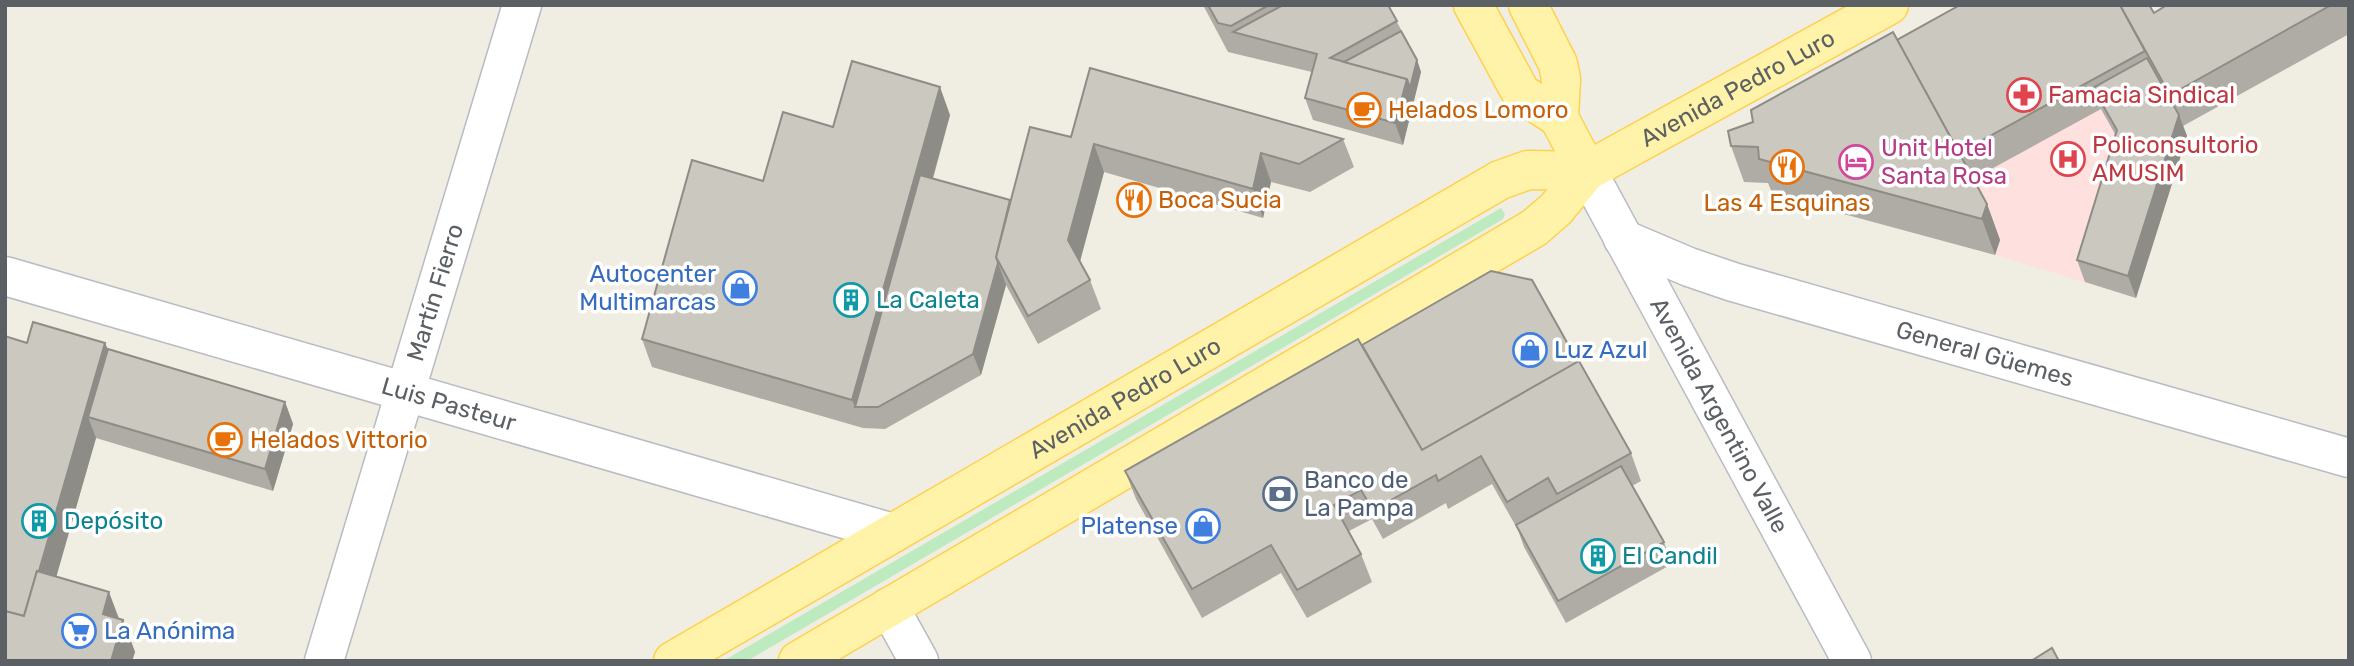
<svg xmlns="http://www.w3.org/2000/svg" width="2354" height="666" font-family="Rubik,sans-serif">
	<rect width="100%" height="100%" fill="#f0ede3"/>
	<!-- medical -->
	<path fill="#fee1de" d="M 2114,5 L 2187,136 L 2136,298 L 1995,255 L 1906,68 Z"/>
	<!-- green -->
	<path fill="#bdeabe" d="M 1501,208 L 1505,214 L 1503,219 L 747,661 L 723,661 Z"/>
	<g fill="none" stroke-linecap="round" stroke-linejoin="round">
		<!-- street casing -->
		<g stroke="#b8bbc1" stroke-width="41">
			<g id="street">
				<path id="s1" d="M 1623,239 L 1689,267 L 1733,282 L 2349,458"/>
				<path id="s2" d="M 5,276 L 893,533"/>
				<path d="M 889,607 L 919,661"/>
				<path id="s3" d="M 324,661 L 522,5"/>
			</g>
		</g>
		<!-- secondary casing -->
		<g stroke="#b9bdc3" stroke-width="41">
			<g id="secondary">
				<path id="s4" d="M 1587,171 L 1852,661"/>
			</g>
		</g>
		<!-- primary casing -->
		<g stroke="#ffd14d" stroke-width="41">
			<g id="primary">
				<path d="M 1473,5 L 1521,93 L 1559,118"/>
				<path d="M 1528,5 L 1558,64 L 1561,79 L 1559,118 L 1587,171"/>
				<path id="s5" d="M 673,661 L 1500,180 L 1528,170 L 1587,171"/>
				<path id="s6" d="M 798,661 L 1534,228 L 1556,209 L 1587,171 L 1889,5"/>
			</g>
		</g>
		<!-- street -->
		<use href="#street" stroke="#fff" stroke-width="38"/>
		<!-- secondary -->
		<use href="#secondary" stroke="#fff" stroke-width="38"/>
		<!-- primary -->
		<use href="#primary" stroke="#fff3a9" stroke-width="38"/>
	</g>
	<!-- wall -->
	<g fill="#afaca5">
		<path d="M 1203,5 L 1388,5 L 1417,60 L 1421,72 L 1403,145 L 1313,120 L 1305,98 L 1312,72 L 1228,52 Z"/>
		<path d="M 2167,5 L 2349,5 L 2349,34 L 2183,126 L 2187,136 L 2136,298 L 2085,282 L 2077,260 L 2115,134 L 2101,109 L 1973,179 L 1987,204 L 2000,240 L 1995,255 L 1773,195 L 1768,183 L 1744,182 L 1731,146 L 1753,122 L 1897,40 L 2154,13 Z"/>
		<path d="M 950,115 L 933,179 L 1010,200 L 1071,137 L 1343,139 L 1354,167 L 1310,192 L 1271,182 L 1263,218 L 1104,172 L 1080,262 L 1090,280 L 1101,309 L 1038,344 L 1006,285 L 981,375 L 885,429 L 863,428 L 652,367 L 642,339 L 763,181 L 833,127 Z"/>
		<path d="M 7,337 L 27,343 L 105,343 L 108,349 L 285,402 L 293,424 L 273,491 L 96,438 L 56,576 L 119,619 L 123,620 L 135,652 L 132,661 L 5,661 Z"/>
		<path d="M 1362,345 L 1631,453 L 1641,481 L 1632,486 L 1664,542 L 1672,564 L 1566,623 L 1524,547 L 1518,530 L 1492,484 L 1448,509 L 1446,503 L 1383,539 L 1372,519 L 1349,531 L 1361,554 L 1372,582 L 1307,618 L 1281,573 L 1202,618 L 1136,499 L 1125,471 Z"/>
	</g>
	<!-- shaded-wall -->
	<g fill="#8e8c86">
		<path d="M 1417,60 L 1421,72 L 1403,145 L 1395,123 L 1407,79 Z"/>
		<path d="M 940,87 L 950,115 L 869,407 L 855,407 L 852,400 Z"/>
		<path d="M 2179,115 L 2187,136 L 2136,298 L 2128,276 Z"/>
		<path d="M 1094,144 L 1104,172 L 1078,268 L 1068,240 Z"/>
		<path d="M 1261,153 L 1271,182 L 1263,218 L 1253,189 Z"/>
		<path d="M 1987,204 L 2000,240 L 1995,255 L 1982,219 Z"/>
		<path d="M 998,263 L 1006,285 L 981,375 L 973,354 Z"/>
		<path d="M 105,343 L 116,371 L 88,417 L 96,438 L 36,648 L 25,620 Z"/>
		<path d="M 285,402 L 293,424 L 273,491 L 265,469 Z"/>
		<path d="M 109,592 L 121,624 L 103,614 Z"/>
		<path d="M 123,620 L 135,652 L 132,661 L 111,661 Z"/>
	</g>
	<!-- building -->
	<g fill="#cbc8c0" stroke="#8e8c86" stroke-width="2">
		<path d="M 1208,5 L 1269,5 L 1231,26 L 1218,23 Z"/>
		<path d="M 1283,5 L 1388,5 L 1397,21 L 1330,58 L 1407,79 L 1395,123 L 1305,98 L 1317,54 L 1233,32 Z"/>
		<path d="M 1960,5 L 2120,5 L 2145,51 L 1959,153 L 1897,40 Z"/>
		<path d="M 2120,5 L 2149,5 L 2154,13 L 2167,5 L 2331,5 L 2170,95 Z"/>
		<path d="M 1401,31 L 1417,60 L 1410,88 L 1407,79 L 1344,62 Z"/>
		<path d="M 1893,32 L 1987,204 L 1982,219 L 1759,159 L 1758,147 L 1731,146 L 1728,131 L 1753,122 L 1751,110 Z"/>
		<path d="M 2147,58 L 2179,115 L 2128,276 L 2077,260 L 2117,130 L 2093,88 Z"/>
		<path d="M 852,61 L 940,87 L 852,400 L 642,339 L 692,160 L 763,181 L 783,112 L 833,127 Z"/>
		<path d="M 1090,68 L 1343,139 L 1299,164 L 1261,153 L 1253,189 L 1094,144 L 1068,240 L 1090,280 L 1028,316 L 996,257 L 1030,127 L 1071,137 Z"/>
		<path d="M 920,175 L 1010,200 L 996,257 L 998,263 L 973,354 L 878,407 L 855,407 Z"/>
		<path d="M 1491,271 L 1532,280 L 1578,362 L 1422,450 L 1362,345 Z"/>
		<path d="M 33,322 L 105,343 L 39,571 L 37,571 L 24,616 L 5,611 L 5,336 L 27,343 Z"/>
		<path d="M 1358,339 L 1422,450 L 1579,361 L 1631,453 L 1557,494 L 1548,478 L 1507,502 L 1481,456 L 1438,481 L 1436,475 L 1373,510 L 1361,490 L 1334,505 L 1361,554 L 1297,590 L 1271,545 L 1192,589 L 1125,471 Z"/>
		<path d="M 108,349 L 285,402 L 265,469 L 88,417 Z"/>
		<path d="M 1621,466 L 1664,542 L 1558,601 L 1516,525 Z"/>
		<path d="M 37,571 L 109,592 L 103,614 L 123,620 L 111,661 L 5,661 L 5,611 L 24,616 Z"/>
		<path d="M 2052,648 L 2059,661 L 2031,661 Z"/>
	</g>
	<!-- icons -->
	<defs>
		<g id="pharmacy-ring" transform="scale(1.75)"><circle r="9.5" fill="#fff" stroke="#e0444e" stroke-width="1.5"/><path d="M-2-6h4v4h4v4h-4v4h-4v-4h-4v-4h4Z" fill="#e0444e"/></g>
		<g id="cafe-ring" transform="scale(1.75)"><circle r="9.5" fill="#fff" stroke="#e8710a" stroke-width="1.5"/><path d="M-5.5-4.5H6V0H3Q3 3.5 0 3.5H-2.5Q-5.5 3.5-5.5 0ZM3-3.2v2h1.7v-2ZM-6 4.5H4V6H-6Z" fill="#e8710a"/></g>
		<g id="hospital-ring" transform="scale(1.75)"><circle r="9.5" fill="#fff" stroke="#e0444e" stroke-width="1.5"/><path d="M-5-5h3v3.5h4V-5h3V5h-3V1.5h-4V5h-3Z" fill="#e0444e"/></g>
		<g id="hotel-ring" transform="scale(1.75)"><circle r="9.5" fill="#fff" stroke="#d1479c" stroke-width="1.5"/><path d="M-6-4.5h1.5V1H6V5H4.5V3h-9V5H-6ZM-4 0a1.8 1.8 0 1 1 3.6 0ZM.5 0V-2.5h3Q6-2.5 6 0Z" fill="#d1479c"/></g>
		<g id="restaurant-ring" transform="scale(1.75)"><circle r="9.5" fill="#fff" stroke="#e8710a" stroke-width="1.5"/><path d="M-5-6h1v4h1v-4h1v4h1v-4h1v5L-1.5 .5V6h-2V.5L-5-1ZM5-6V6H3V1.5H1.5Q1.5-4 5-6Z" fill="#e8710a"/></g>
		<g id="shop-ring" transform="scale(1.75)"><circle r="9.5" fill="#fff" stroke="#3f7fe0" stroke-width="1.5"/><path d="M-5-2.5h2.3a2.7 3.5 0 0 1 5.4 0H5L5.5 6h-11ZM-1.5-2.5h3a1.5 2.3 0 0 0-3 0Z" fill="#3f7fe0"/></g>
		<g id="building-ring" transform="scale(1.75)"><circle r="9.5" fill="#fff" stroke="#0f9aa8" stroke-width="1.5"/><path d="M-4-6H4V6H1V3H-1V6H-4ZM-2.5-4.3h1.7v1.8h-1.7ZM.8-4.3h1.7v1.8H.8ZM-2.5-1h1.7V.8h-1.7ZM.8-1h1.7V.8H.8Z" fill="#0f9aa8"/></g>
		<g id="bank-ring" transform="scale(1.75)"><circle r="9.5" fill="#fff" stroke="#5c6f8a" stroke-width="1.5"/><path d="M-6-4H6V4H-6ZM0-2.3a2.3 2.3 0 1 0 0 4.6a2.3 2.3 0 1 0 0-4.6Z" fill="#5c6f8a"/></g>
		<g id="supermarket-ring" transform="scale(1.75)"><circle r="9.5" fill="#fff" stroke="#3f7fe0" stroke-width="1.5"/><path d="M-6-5.5h2.5l.6 2H6L4.5 2H-2.5L-4.4-4H-6ZM-1.5 3.2a1.3 1.3 0 1 0 .1 0ZM3 3.2a1.3 1.3 0 1 0 .1 0Z" fill="#3f7fe0"/></g>
	</defs>
	<g fill-rule="evenodd">
		<use href="#pharmacy-ring" x="2024" y="95"/>
		<use href="#cafe-ring" x="1364" y="110"/>
		<use href="#hospital-ring" x="2068" y="159"/>
		<use href="#hotel-ring" x="1856" y="162"/>
		<use href="#restaurant-ring" x="1787" y="167"/>
		<use href="#restaurant-ring" x="1134" y="200"/>
		<use href="#shop-ring" x="740" y="288"/>
		<use href="#building-ring" x="851" y="300"/>
		<use href="#shop-ring" x="1530" y="350"/>
		<use href="#cafe-ring" x="225" y="440"/>
		<use href="#bank-ring" x="1280" y="494"/>
		<use href="#building-ring" x="39" y="521"/>
		<use href="#shop-ring" x="1203" y="526"/>
		<use href="#building-ring" x="1598" y="556"/>
		<use href="#supermarket-ring" x="79" y="631"/>
	</g>
	<g text-anchor="middle" stroke-width="7" stroke-linejoin="round" paint-order="stroke">
		<!-- street labels -->
		<g font-size="24" fill="#5b6065" stroke="#fff">
			<text dy="8" stroke="none"><textPath href="#s6" startOffset="1104">Avenida Pedro Luro</textPath></text>
			<text dy="8" stroke="none"><textPath href="#s3" startOffset="385">Martín Fierro</textPath></text>
			<text dy="8" stroke="none"><textPath href="#s1" startOffset="380">General Güemes</textPath></text>
			<text dy="8" stroke="none"><textPath href="#s5" startOffset="523">Avenida Pedro Luro</textPath></text>
			<text dy="8" stroke="none"><textPath href="#s2" startOffset="462">Luis Pasteur</textPath></text>
			<text dy="8" stroke="none"><textPath href="#s4" startOffset="278">Avenida Argentino Valle</textPath></text>
		</g>
		<!-- health labels -->
		<g font-size="24" fill="#be3a42" stroke="#fff" text-anchor="start">
			<text x="2048" y="103">Famacia Sindical</text>
			<text x="2092" y="153">Policonsultorio<tspan x="2092" dy="28">AMUSIM</tspan></text>
		</g>
		<!-- food labels -->
		<g font-size="24" fill="#c56008" stroke="#fff" text-anchor="start">
			<text x="1388" y="118">Helados Lomoro</text>
			<text x="1158" y="208">Boca Sucia</text>
			<text x="1787" y="211" text-anchor="middle">Las 4 Esquinas</text>
			<text x="250" y="448">Helados Vittorio</text>
		</g>
		<!-- hotel labels -->
		<g font-size="24" fill="#b23c85" stroke="#fff" text-anchor="start">
			<text x="1881" y="156">Unit Hotel<tspan x="1881" dy="28">Santa Rosa</tspan></text>
		</g>
		<!-- shop labels -->
		<g font-size="24" fill="#366cbe" stroke="#fff" text-anchor="end">
			<text x="716" y="282">Autocenter<tspan x="716" dy="28">Multimarcas</tspan></text>
			<text x="1554" y="358" text-anchor="start">Luz Azul</text>
			<text x="1178" y="534">Platense</text>
			<text x="104" y="639" text-anchor="start">La Anónima</text>
		</g>
		<!-- culture labels -->
		<g font-size="24" fill="#0d838f" stroke="#fff" text-anchor="start">
			<text x="876" y="308">La Caleta</text>
			<text x="64" y="529">Depósito</text>
			<text x="1622" y="564">El Candil</text>
		</g>
		<!-- service labels -->
		<g font-size="24" fill="#4e5e75" stroke="#fff" text-anchor="start">
			<text x="1304" y="488">Banco de<tspan x="1304" dy="28">La Pampa</tspan></text>
		</g>
	</g>
	<!-- border -->
	<rect width="2354" height="666" fill="none" stroke="#5b6065" stroke-width="14"/>
</svg>
